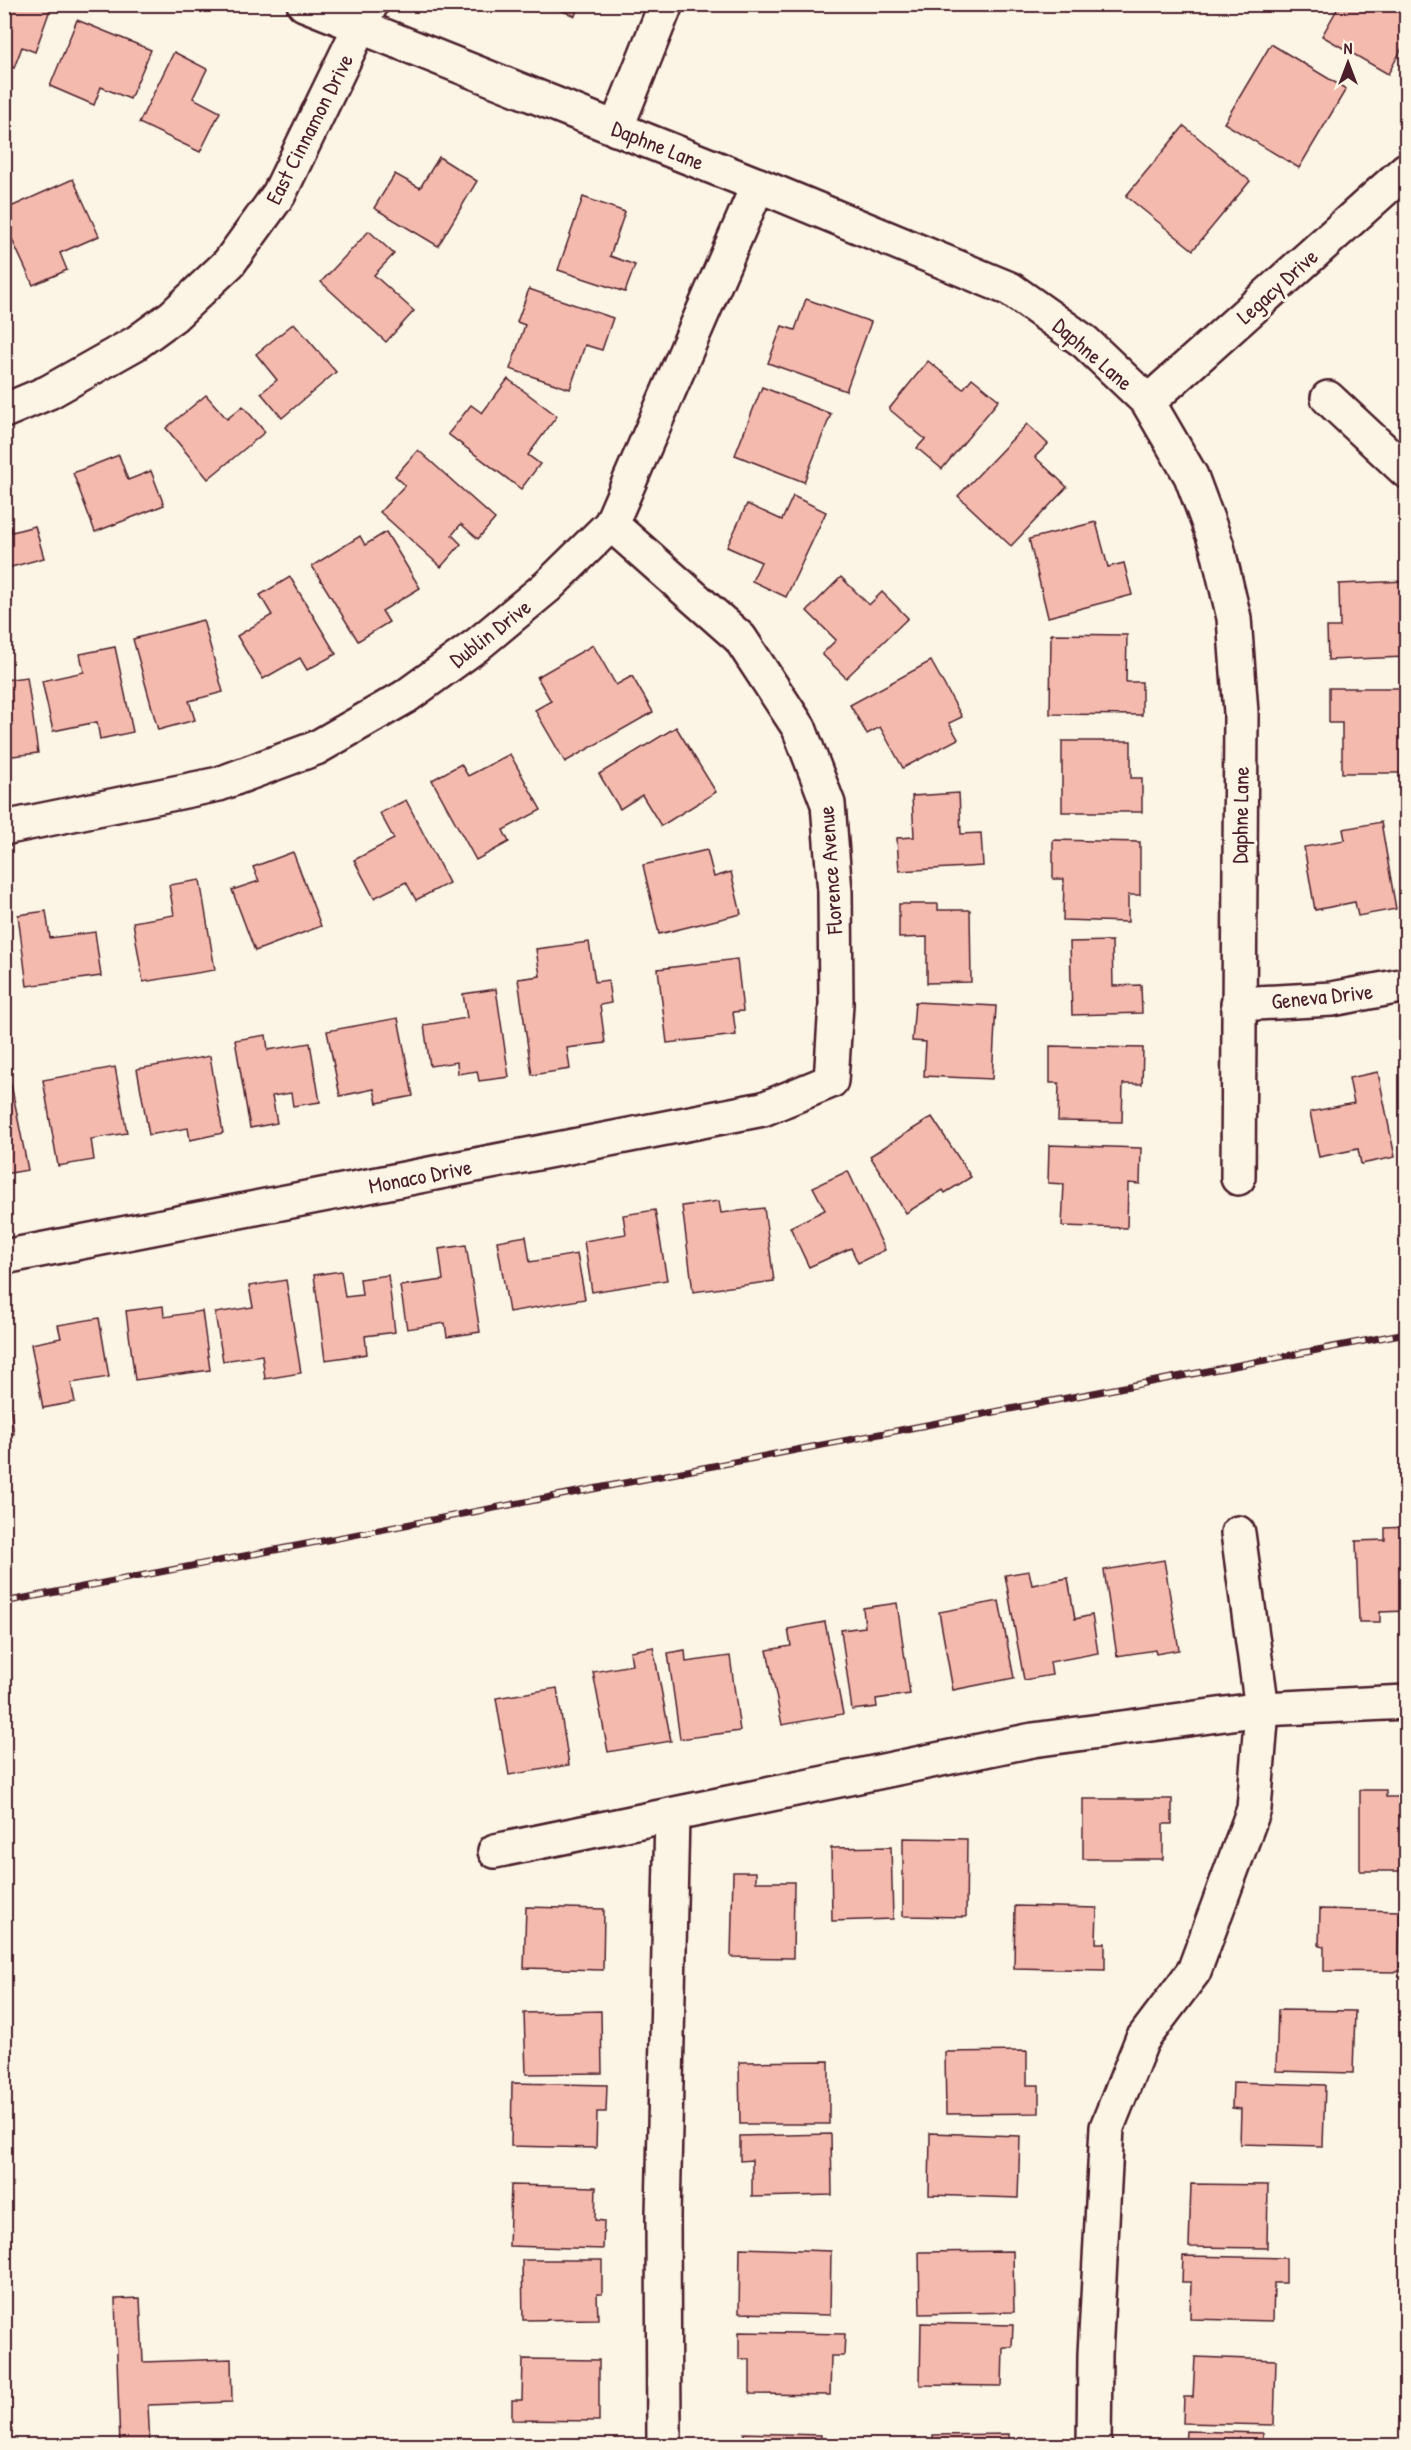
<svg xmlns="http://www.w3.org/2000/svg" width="1411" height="2450" font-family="'Patrick Hand',sans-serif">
	<rect width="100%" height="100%" fill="#fcf5e5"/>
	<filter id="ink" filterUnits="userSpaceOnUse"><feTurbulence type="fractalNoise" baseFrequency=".0167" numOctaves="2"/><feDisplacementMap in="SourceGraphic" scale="12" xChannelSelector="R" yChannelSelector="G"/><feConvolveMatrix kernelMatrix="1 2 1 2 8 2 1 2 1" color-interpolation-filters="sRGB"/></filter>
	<g filter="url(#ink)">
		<!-- building -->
		<g fill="#f5baae" stroke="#4a1f2b" stroke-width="1.5">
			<path d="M 14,4 L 52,4 L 35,52 L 22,47 L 14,68 L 4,65 L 4,17 L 9,18 Z"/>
			<path d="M 545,4 L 579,4 L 575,16 Z"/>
			<path d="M 1340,4 L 1406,4 L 1406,41 L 1388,74 L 1322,36 Z"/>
			<path d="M 77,20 L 151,50 L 130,99 L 101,87 L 94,105 L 50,86 Z"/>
			<path d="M 1271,44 L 1346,89 L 1299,168 L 1224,123 Z"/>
			<path d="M 174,52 L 207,69 L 193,98 L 220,112 L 200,152 L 139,123 Z"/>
			<path d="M 1184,126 L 1250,181 L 1193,250 L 1126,196 Z"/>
			<path d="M 439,157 L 477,181 L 438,246 L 374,208 L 395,174 L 420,188 Z"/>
			<path d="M 73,179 L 99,236 L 60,253 L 67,270 L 33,285 L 4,222 L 4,210 Z"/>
			<path d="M 583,197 L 625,212 L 610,256 L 635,265 L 625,292 L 558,270 Z"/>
			<path d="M 369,231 L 394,254 L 374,275 L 414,311 L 386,342 L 321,282 Z"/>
			<path d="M 529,289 L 613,318 L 602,350 L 585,345 L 570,389 L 510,369 L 525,325 L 517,322 Z"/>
			<path d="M 806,299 L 871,322 L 846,391 L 768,363 L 782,326 L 795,330 Z"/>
			<path d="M 294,323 L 336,372 L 282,418 L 261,393 L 277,380 L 256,354 Z"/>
			<path d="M 928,361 L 963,389 L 972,378 L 999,400 L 942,469 L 917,448 L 925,439 L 889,409 Z"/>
			<path d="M 508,379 L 557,416 L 528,455 L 540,464 L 521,489 L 448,434 L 471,405 L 482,413 Z"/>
			<path d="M 762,387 L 831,414 L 804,482 L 735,455 Z"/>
			<path d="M 206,395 L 227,419 L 243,406 L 265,432 L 208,479 L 166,428 Z"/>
			<path d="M 1027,424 L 1048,444 L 1035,457 L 1067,487 L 1011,546 L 958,496 Z"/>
			<path d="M 418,450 L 495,519 L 478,539 L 461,524 L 452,535 L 461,544 L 441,567 L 380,512 L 405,485 L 395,476 Z"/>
			<path d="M 119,455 L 128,480 L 151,471 L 164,505 L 95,532 L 73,473 Z"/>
			<path d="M 793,496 L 826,512 L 786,597 L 752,581 L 761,562 L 727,547 L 747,504 L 782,520 Z"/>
			<path d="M 4,506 L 12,532 L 35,526 L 44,558 L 4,569 Z"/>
			<path d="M 1096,522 L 1108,567 L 1124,563 L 1132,595 L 1048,617 L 1029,539 Z"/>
			<path d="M 386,532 L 420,588 L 382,611 L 389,622 L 358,641 L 312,566 L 360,536 L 365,545 Z"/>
			<path d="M 290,577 L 336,654 L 307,670 L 300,658 L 263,679 L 237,636 L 272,615 L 260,595 Z"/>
			<path d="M 841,577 L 869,605 L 882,592 L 908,618 L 846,678 L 822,654 L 836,640 L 807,611 Z"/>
			<path d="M 1406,581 L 1406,657 L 1328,660 L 1327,627 L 1340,627 L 1339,584 Z"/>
			<path d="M 203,620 L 223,692 L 189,701 L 195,720 L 158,730 L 133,639 Z"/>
			<path d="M 1051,634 L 1127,635 L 1126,682 L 1142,682 L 1142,715 L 1050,714 Z"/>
			<path d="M 593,645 L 616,685 L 632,676 L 653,712 L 565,762 L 535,710 L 551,701 L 537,677 Z"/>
			<path d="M 115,647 L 133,732 L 100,739 L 97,722 L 53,731 L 42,681 L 84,672 L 80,654 Z"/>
			<path d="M 931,661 L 962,717 L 949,723 L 958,739 L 903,768 L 880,727 L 867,734 L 850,705 Z"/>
			<path d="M 27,677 L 38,753 L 4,757 L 4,680 Z"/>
			<path d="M 1329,688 L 1406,688 L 1406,773 L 1342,773 L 1342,723 L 1329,723 Z"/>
			<path d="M 676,727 L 716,792 L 661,826 L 642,795 L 620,809 L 599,774 Z"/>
			<path d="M 1062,741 L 1131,741 L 1131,778 L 1142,778 L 1142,812 L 1062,812 Z"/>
			<path d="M 510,754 L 541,810 L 503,830 L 509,842 L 476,860 L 432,780 L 461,764 L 468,776 Z"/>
			<path d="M 959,793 L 961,834 L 981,833 L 983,866 L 899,871 L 897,838 L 914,837 L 912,796 Z"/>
			<path d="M 406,800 L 449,883 L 416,900 L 406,882 L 374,898 L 354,860 L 394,839 L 380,813 Z"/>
			<path d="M 1381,822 L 1396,909 L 1358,916 L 1355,902 L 1315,910 L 1304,847 L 1345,840 L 1343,829 Z"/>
			<path d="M 1053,840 L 1140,842 L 1140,895 L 1128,895 L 1128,922 L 1063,920 L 1064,879 L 1053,879 Z"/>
			<path d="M 707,850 L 714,877 L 731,872 L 741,914 L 659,934 L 643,865 Z"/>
			<path d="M 293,852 L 321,926 L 255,951 L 232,890 L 259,881 L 253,867 Z"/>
			<path d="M 200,880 L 215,970 L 143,982 L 133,922 L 174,915 L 169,885 Z"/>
			<path d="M 899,904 L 938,904 L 938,910 L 970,910 L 971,982 L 927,983 L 927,937 L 899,938 Z"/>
			<path d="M 46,911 L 50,938 L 95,932 L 101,976 L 27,986 L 18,915 Z"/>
			<path d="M 1112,941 L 1113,986 L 1141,985 L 1142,1013 L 1072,1015 L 1070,942 Z"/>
			<path d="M 589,942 L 595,982 L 608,980 L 611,1003 L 600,1005 L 605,1043 L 567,1048 L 570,1069 L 532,1075 L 518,979 L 540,976 L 536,949 Z"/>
			<path d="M 737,959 L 743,1011 L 733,1012 L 736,1035 L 667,1043 L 658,969 Z"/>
			<path d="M 496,989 L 509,1077 L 479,1081 L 477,1071 L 458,1074 L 457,1062 L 430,1066 L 424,1025 L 467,1018 L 463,994 Z"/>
			<path d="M 915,1002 L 996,1006 L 992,1079 L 924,1076 L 926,1042 L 912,1041 Z"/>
			<path d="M 398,1018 L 413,1096 L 377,1103 L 374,1089 L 340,1096 L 327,1031 Z"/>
			<path d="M 266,1035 L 268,1050 L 310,1043 L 320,1102 L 293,1106 L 291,1093 L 272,1096 L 277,1123 L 250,1128 L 235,1040 Z"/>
			<path d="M 1050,1046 L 1143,1048 L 1142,1084 L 1123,1084 L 1122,1122 L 1058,1121 L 1059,1083 L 1050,1083 Z"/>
			<path d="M 210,1056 L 223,1133 L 190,1140 L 188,1128 L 149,1135 L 137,1069 Z"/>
			<path d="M 115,1067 L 127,1133 L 91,1139 L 94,1160 L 58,1166 L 43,1080 Z"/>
			<path d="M 1378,1072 L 1395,1157 L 1361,1164 L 1358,1149 L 1319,1157 L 1310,1112 L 1354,1103 L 1349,1078 Z"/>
			<path d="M 11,1084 L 28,1170 L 4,1174 L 4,1085 Z"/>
			<path d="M 932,1117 L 971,1177 L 945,1193 L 943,1190 L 906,1213 L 870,1156 Z"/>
			<path d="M 1049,1145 L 1141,1148 L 1140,1184 L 1128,1183 L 1127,1228 L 1062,1226 L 1064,1184 L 1048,1183 Z"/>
			<path d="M 848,1171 L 885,1250 L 858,1263 L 851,1248 L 809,1267 L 790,1227 L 825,1210 L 813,1187 Z"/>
			<path d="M 719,1201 L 721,1213 L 764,1208 L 774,1281 L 693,1292 L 682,1206 Z"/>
			<path d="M 655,1210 L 667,1280 L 592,1292 L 584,1241 L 626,1234 L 623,1215 Z"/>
			<path d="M 526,1236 L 530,1262 L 577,1254 L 585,1299 L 509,1312 L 497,1241 Z"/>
			<path d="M 466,1245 L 480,1332 L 447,1337 L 445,1323 L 407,1329 L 400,1286 L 443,1280 L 439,1249 Z"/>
			<path d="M 341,1271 L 345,1297 L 362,1295 L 360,1279 L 388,1275 L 395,1332 L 365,1336 L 367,1354 L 325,1360 L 314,1275 Z"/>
			<path d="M 286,1280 L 301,1373 L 265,1379 L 262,1355 L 223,1361 L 215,1313 L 253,1307 L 249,1286 Z"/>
			<path d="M 163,1306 L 164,1317 L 202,1311 L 210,1370 L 135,1380 L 126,1311 Z"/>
			<path d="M 99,1318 L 109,1377 L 71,1383 L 75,1402 L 43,1408 L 31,1344 L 61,1338 L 58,1325 Z"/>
			<path d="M 4,1363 L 14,1434 L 4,1436 Z"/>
			<path d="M 1406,1527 L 1406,1611 L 1380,1612 L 1380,1622 L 1359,1622 L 1356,1541 L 1385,1540 L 1385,1528 Z"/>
			<path d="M 1164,1560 L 1179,1650 L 1156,1654 L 1155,1650 L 1117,1656 L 1104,1570 Z"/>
			<path d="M 1029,1571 L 1032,1585 L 1068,1578 L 1075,1619 L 1092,1615 L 1098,1653 L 1050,1662 L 1052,1675 L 1024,1680 L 1005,1575 Z"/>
			<path d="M 999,1601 L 1014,1678 L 953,1690 L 939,1612 Z"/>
			<path d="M 897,1603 L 910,1694 L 876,1699 L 877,1707 L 852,1710 L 841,1630 L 865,1627 L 863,1608 Z"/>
			<path d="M 825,1622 L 843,1714 L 782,1725 L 767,1650 L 791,1646 L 788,1629 Z"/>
			<path d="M 653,1647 L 671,1741 L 608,1752 L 593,1672 L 632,1665 L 630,1651 Z"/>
			<path d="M 685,1650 L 686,1662 L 730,1656 L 740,1731 L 680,1739 L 668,1653 Z"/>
			<path d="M 557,1688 L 569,1765 L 509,1775 L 496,1698 Z"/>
			<path d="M 1360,1790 L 1386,1790 L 1386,1797 L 1406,1797 L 1406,1871 L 1360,1871 Z"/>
			<path d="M 1083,1799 L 1172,1799 L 1172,1824 L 1163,1824 L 1163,1859 L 1083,1859 Z"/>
			<path d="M 903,1838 L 967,1839 L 966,1917 L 903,1916 Z"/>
			<path d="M 891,1847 L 893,1919 L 832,1921 L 831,1848 Z"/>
			<path d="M 733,1872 L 756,1872 L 756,1882 L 794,1882 L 793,1958 L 731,1957 Z"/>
			<path d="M 1015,1906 L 1097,1908 L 1096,1943 L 1105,1943 L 1105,1970 L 1014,1968 Z"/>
			<path d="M 526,1907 L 604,1909 L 603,1970 L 524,1968 Z"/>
			<path d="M 1320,1909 L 1400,1911 L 1399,1972 L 1324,1971 L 1324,1946 L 1319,1945 Z"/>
			<path d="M 1278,2010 L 1355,2011 L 1353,2073 L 1276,2071 Z"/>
			<path d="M 601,2011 L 602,2073 L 526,2074 L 524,2013 Z"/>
			<path d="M 1027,2051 L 1027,2085 L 1039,2085 L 1039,2113 L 946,2114 L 945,2052 Z"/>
			<path d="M 829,2061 L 829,2124 L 740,2124 L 739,2062 Z"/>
			<path d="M 1233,2082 L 1325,2085 L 1323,2146 L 1240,2144 L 1241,2109 L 1232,2108 Z"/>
			<path d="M 512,2083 L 607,2085 L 606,2112 L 597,2112 L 596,2148 L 511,2146 Z"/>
			<path d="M 930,2133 L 1020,2136 L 1018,2198 L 929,2195 Z"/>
			<path d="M 831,2134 L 832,2195 L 752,2197 L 752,2160 L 740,2161 L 740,2136 Z"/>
			<path d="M 1191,2184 L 1268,2185 L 1267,2248 L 1189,2247 Z"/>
			<path d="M 511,2185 L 596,2187 L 595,2220 L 604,2221 L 603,2249 L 509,2246 Z"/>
			<path d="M 740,2248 L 831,2251 L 830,2315 L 739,2313 Z"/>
			<path d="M 1013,2251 L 1014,2312 L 920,2314 L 919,2252 Z"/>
			<path d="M 1183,2256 L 1286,2258 L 1286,2283 L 1274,2283 L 1273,2321 L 1190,2319 L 1191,2282 L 1182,2282 Z"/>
			<path d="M 522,2260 L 602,2260 L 602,2294 L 597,2294 L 598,2319 L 523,2320 Z"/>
			<path d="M 140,2298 L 143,2362 L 231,2359 L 232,2402 L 148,2405 L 150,2446 L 120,2446 L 115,2299 Z"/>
			<path d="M 921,2323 L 1013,2325 L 1012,2347 L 1003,2347 L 1002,2386 L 920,2385 Z"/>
			<path d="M 739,2332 L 845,2334 L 844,2356 L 831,2356 L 830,2395 L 750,2394 L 750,2359 L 739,2359 Z"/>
			<path d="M 1195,2357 L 1276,2360 L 1274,2425 L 1183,2423 L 1184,2397 L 1193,2397 Z"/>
			<path d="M 523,2359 L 599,2360 L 599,2421 L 512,2420 L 512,2400 L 522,2400 Z"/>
			<path d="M 1186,2431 L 1263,2433 L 1262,2446 L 1185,2446 Z"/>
			<path d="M 744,2433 L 821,2435 L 821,2446 L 744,2446 Z"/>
			<path d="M 1009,2434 L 1009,2446 L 933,2446 L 933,2435 Z"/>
		</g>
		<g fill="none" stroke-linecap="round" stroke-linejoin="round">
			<!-- minor casing -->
			<g stroke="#4a1f2b" stroke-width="38">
				<g id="minor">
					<path d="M 304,4 L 758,185 L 1010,289 L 1085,342 L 1148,402 L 1191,476 L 1217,546 L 1234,618 L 1241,713 L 1238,1178"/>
					<path d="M 616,129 L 666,4"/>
					<path d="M 1328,398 L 1406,471"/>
					<path d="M 1148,402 L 1406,170"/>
					<path d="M 4,411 L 49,392 L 136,343 L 173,316 L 229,263 L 279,194 L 371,4"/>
					<path d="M 4,828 L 219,784 L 316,748 L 405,697 L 477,645 L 548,586 L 611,524 L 758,185"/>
					<path d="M 1238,1004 L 1332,999 L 1406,985"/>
					<path d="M 4,1257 L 763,1109 L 831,1081 L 836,1004 L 835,892 L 828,804 L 799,728 L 740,638 L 611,524"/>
					<path d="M 495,1851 L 1033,1740 L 1262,1709 L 1406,1702"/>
					<path d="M 664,2446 L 663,2215 L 672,1816"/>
					<path d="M 1094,2446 L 1095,2354 L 1107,2127 L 1142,2040 L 1194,1971 L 1254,1809 L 1262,1709 L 1238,1533"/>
				</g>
			</g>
			<!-- minor -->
			<use href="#minor" stroke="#fcf5e5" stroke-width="33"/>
			<!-- rail casing -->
			<g stroke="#4a1f2b" stroke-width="7">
				<path id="rail" d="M 4,1602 L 1406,1333"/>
			</g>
			<!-- rail -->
			<use href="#rail" stroke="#fcf5e5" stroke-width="4.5" stroke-dasharray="14" stroke-linecap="butt"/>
		</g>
	</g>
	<g text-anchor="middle" stroke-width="6" stroke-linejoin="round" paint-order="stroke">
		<!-- street labels -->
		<g font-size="22" fill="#4a1f2b" stroke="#fcf5e5">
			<text transform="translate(309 129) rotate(-63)" y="8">East Cinnamon Drive</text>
			<text transform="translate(658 145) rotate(22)" y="8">Daphne Lane</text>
			<text transform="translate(1277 286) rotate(-42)" y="8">Legacy Drive</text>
			<text transform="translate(1093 354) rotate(41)" y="8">Daphne Lane</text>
			<text transform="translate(490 633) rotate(-38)" y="8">Dublin Drive</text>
			<text transform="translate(1240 815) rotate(-89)" y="8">Daphne Lane</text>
			<text transform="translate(830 870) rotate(-94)" y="8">Florence Avenue</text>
			<text transform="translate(1322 996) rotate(-6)" y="8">Geneva Drive</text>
			<text transform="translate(420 1176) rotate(-11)" y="8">Monaco Drive</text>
		</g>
	</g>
	<!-- margin -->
	<rect width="1411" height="2450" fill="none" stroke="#fcf5e5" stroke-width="24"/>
	<rect x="12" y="12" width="1387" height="2426" fill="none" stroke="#4a1f2b" stroke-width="2" filter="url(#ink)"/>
	<!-- north arrow -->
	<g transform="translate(1348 63)" stroke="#fcf5e5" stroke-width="4.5" paint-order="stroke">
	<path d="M0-4.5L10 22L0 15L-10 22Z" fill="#4a1f2b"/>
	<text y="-9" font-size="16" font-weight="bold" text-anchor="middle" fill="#4a1f2b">N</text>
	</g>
</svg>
